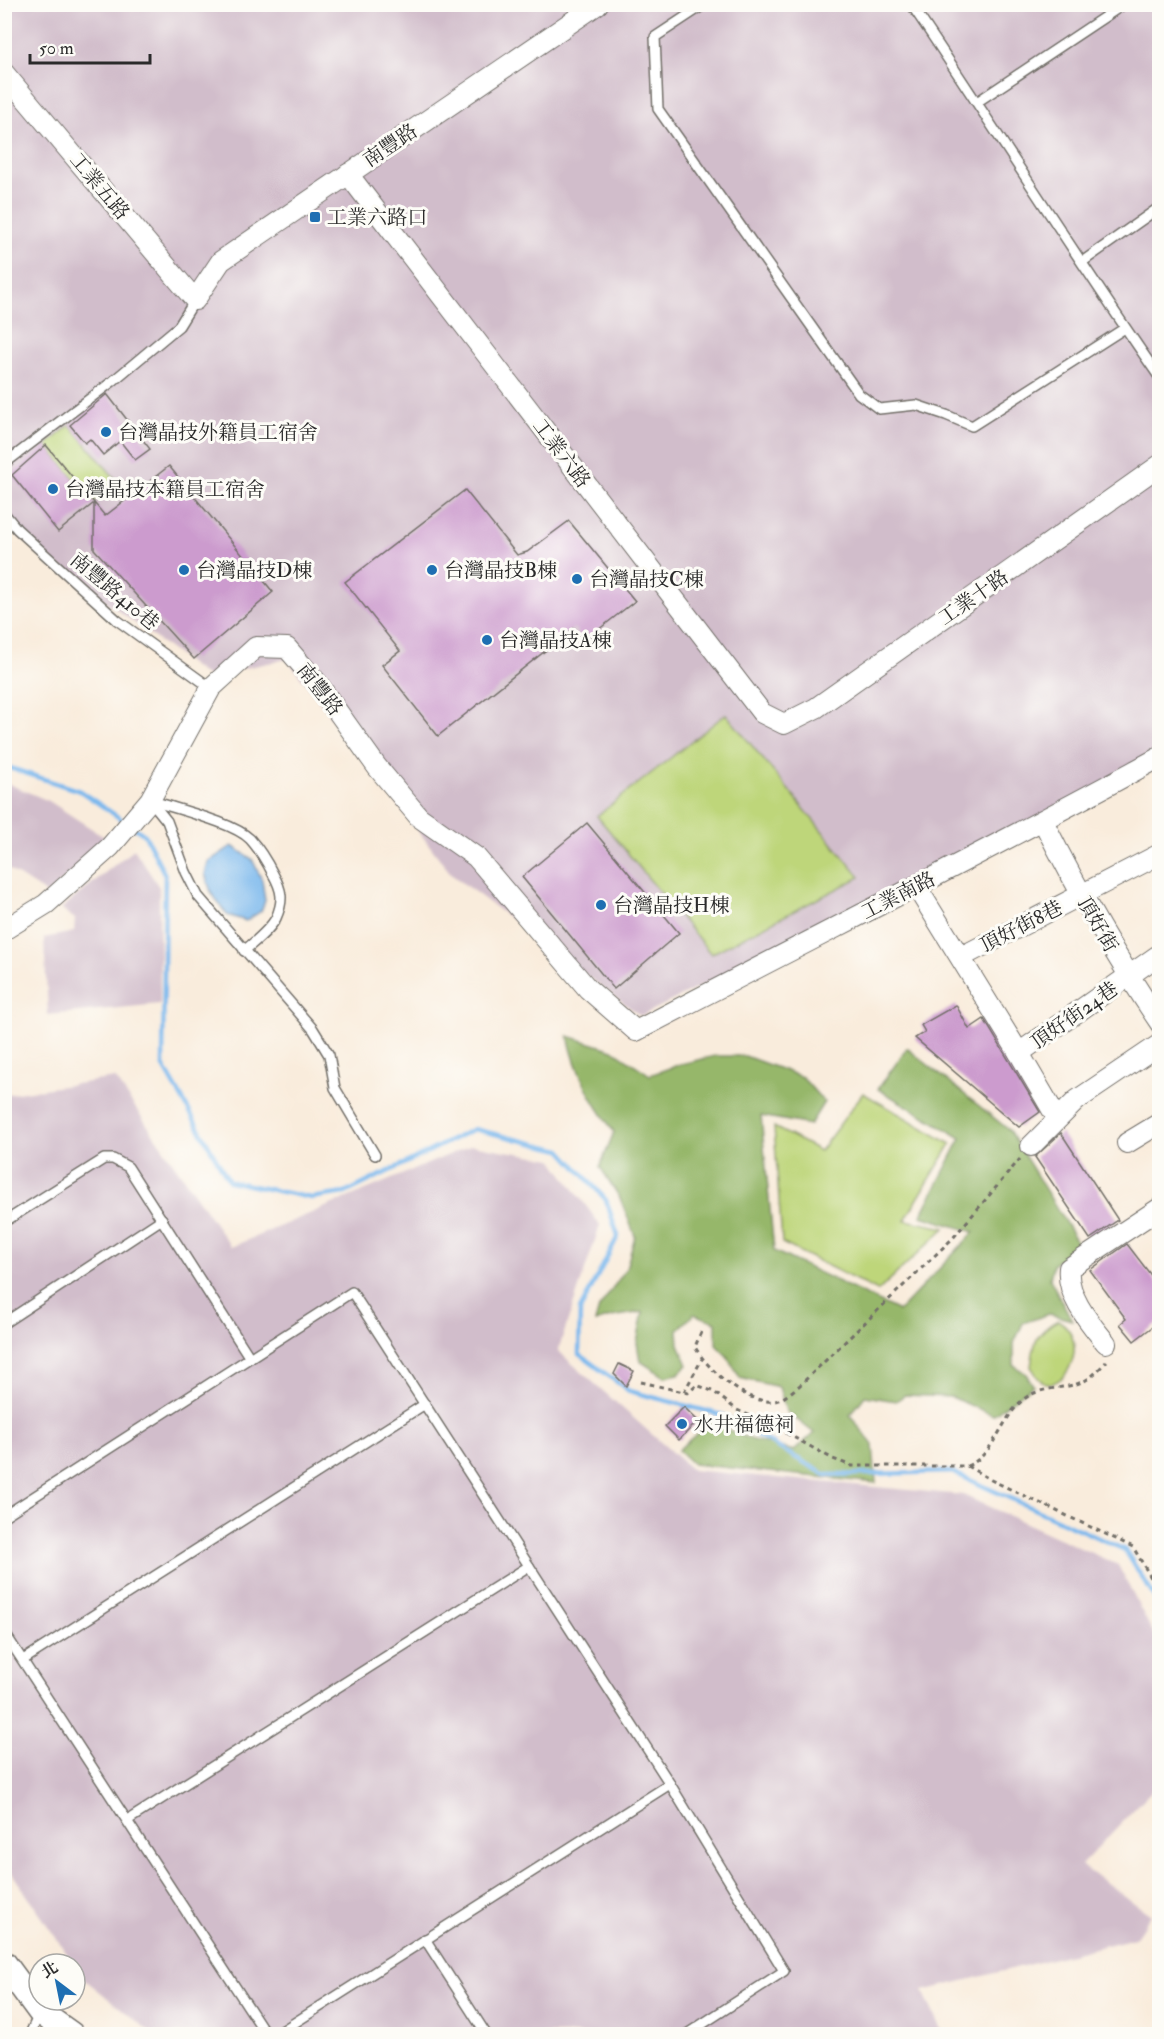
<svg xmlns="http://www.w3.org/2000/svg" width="1164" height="2039" font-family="'IM FELL Double Pica','Noto Serif TC',serif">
	<rect width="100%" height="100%" fill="#fdfcf7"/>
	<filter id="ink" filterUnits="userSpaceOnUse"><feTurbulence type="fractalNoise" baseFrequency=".0167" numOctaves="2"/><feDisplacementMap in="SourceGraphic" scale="12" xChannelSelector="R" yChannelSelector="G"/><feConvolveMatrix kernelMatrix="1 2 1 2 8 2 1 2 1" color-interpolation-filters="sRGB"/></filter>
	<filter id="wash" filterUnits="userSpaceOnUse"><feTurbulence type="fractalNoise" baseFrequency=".008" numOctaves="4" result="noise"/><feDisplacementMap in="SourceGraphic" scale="24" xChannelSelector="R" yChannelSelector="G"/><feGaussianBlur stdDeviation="1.35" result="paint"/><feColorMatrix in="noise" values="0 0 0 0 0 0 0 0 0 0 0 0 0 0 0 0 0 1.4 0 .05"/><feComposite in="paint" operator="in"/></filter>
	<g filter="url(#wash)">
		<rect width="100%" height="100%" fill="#f9ecdc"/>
		<!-- industrial -->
		<g fill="#d1bdcb">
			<path d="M 4,5 L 1159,5 L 1159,758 L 641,1016 L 452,875 L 287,659 L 206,676 L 5,526 Z"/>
			<path d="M 4,782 L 49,801 L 109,840 L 47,894 L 5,867 Z"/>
			<path d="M 134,849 L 159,887 L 160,1004 L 48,1015 L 44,938 L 74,932 L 75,919 L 61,909 Z"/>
			<path d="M 115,1078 L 231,1247 L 472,1145 L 552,1159 L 600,1225 L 558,1351 L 692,1470 L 963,1495 L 1118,1565 L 1154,1635 L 1159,1638 L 1159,1783 L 1081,1865 L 1151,1915 L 1135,1938 L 923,1991 L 943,2034 L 153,2034 L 84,1979 L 5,1863 L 4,1095 Z"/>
		</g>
		<!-- green -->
		<g fill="#bed67a" stroke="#748052" stroke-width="1.5">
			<path d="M 70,425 L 118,482 L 94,502 L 46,445 Z"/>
			<path d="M 726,714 L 860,877 L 711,954 L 597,816 Z"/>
			<path d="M 863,1093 L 951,1144 L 905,1220 L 945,1228 L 878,1291 L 782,1243 L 774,1127 L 820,1151 Z"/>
			<path d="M 1058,1320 C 1094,1342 1062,1399 1039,1379 C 1036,1376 1034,1370 1031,1367 C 1034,1342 1035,1333 1058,1320 Z"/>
		</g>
		<!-- forest -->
		<path fill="#96b76a" stroke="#60714a" stroke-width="1.5" d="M 568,1036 L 613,1050 L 650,1075 L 681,1064 L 715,1056 L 745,1056 L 802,1077 L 824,1102 L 810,1125 L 761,1116 L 774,1251 L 899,1311 L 974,1232 L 921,1216 L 961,1138 L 878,1089 L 907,1048 L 1009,1130 L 1078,1243 L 1053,1265 L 1050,1279 L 1072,1320 L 1049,1314 L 1023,1323 L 1014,1343 L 1014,1365 L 1026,1374 L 1033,1385 L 993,1415 L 951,1397 L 905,1395 L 896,1401 L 865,1396 L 850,1415 L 873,1445 L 876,1483 L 693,1464 L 678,1450 L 710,1422 L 750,1439 L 794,1451 L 814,1433 L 786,1411 L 779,1387 L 740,1378 L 727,1356 L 716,1345 L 716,1322 L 694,1314 L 678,1330 L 679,1344 L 688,1365 L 678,1374 L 665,1377 L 640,1361 L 637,1343 L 643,1312 L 611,1317 L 595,1322 L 599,1308 L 626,1269 L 635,1236 L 620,1198 L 600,1167 L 614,1132 C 592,1101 576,1074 568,1036 Z"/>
		<!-- water -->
		<path fill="#7ab8ed" stroke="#52728c" stroke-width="1.5" d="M 232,846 L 252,859 L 262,880 L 265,901 L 261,911 L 246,921 L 227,915 L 211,892 L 205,874 L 208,862 Z"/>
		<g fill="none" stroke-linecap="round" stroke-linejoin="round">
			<!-- stream -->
			<g stroke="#7ab8ed" stroke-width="4.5">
				<path d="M 4,766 L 80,791 L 124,821"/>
				<path d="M 133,827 L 145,835 L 165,875 L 163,1065 L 229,1181 L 311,1198 L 345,1193 L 474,1129 L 561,1150 L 606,1200 L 618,1236 L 580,1310 L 579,1354 L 629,1391 L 722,1415 L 826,1475 L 952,1472 L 1125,1550 L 1160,1606"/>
			</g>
		</g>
		<g id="blocks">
			<!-- building -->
			<g fill="#cc9bce">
				<path d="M 107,394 L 150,449 L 135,460 L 120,441 L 103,455 L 90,439 L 85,443 L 70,425 Z"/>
				<path d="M 46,445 L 105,516 L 169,466 L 273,592 L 194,659 L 94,549 L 94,503 L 58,532 L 12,475 Z"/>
				<path d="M 465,490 L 517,555 L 527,552 L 569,521 L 635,601 L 584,641 L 574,628 L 438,736 L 382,665 L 400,651 L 345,582 Z"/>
				<path d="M 587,823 L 679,933 L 614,989 L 522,877 Z"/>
				<path d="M 956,1005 L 969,1029 L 984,1019 L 1040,1112 L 1019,1127 L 915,1038 L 925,1032 L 921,1025 Z"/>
				<path d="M 1061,1133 L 1118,1220 L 1090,1239 L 1035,1157 Z"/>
				<path d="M 1127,1244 L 1160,1287 L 1160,1321 L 1134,1341 L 1120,1324 L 1126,1319 L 1090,1270 Z"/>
				<path d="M 619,1364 L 634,1371 L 626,1386 L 614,1374 Z"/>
				<path d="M 684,1407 L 698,1421 L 679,1440 L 665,1426 Z"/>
			</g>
		</g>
	</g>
	<g filter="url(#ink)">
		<use href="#blocks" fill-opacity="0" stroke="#736f69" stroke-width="1.5"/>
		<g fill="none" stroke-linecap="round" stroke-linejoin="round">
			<!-- service casing -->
			<g stroke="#736f69" stroke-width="12">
				<g id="service">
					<path d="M 705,4 L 655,37 L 658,109 L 859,394 L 879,409 L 916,405 L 946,415 L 972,426 L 1125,328"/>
					<path d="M 911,4 C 995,128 1074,255 1160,378"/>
					<path d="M 977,102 L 1124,4"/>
					<path d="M 1082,262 L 1160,207"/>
					<path d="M 4,464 L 113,381 L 179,326 L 195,300"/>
					<path d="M 4,513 L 17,529 L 117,620 L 211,688"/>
					<path d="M 150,800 L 167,821 L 186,872 L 198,896 L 313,1029 L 329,1055 L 335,1088 L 375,1155"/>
					<path d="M 150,800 C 175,809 233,822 250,839 C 259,849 267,862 273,874 C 282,890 284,900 276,918 C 270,930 254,942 244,951"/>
					<path d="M 4,1222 L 104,1159 L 113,1159 L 128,1167 L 250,1358"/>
					<path d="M 4,1323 L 162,1219"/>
					<path d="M 4,1516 L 352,1292 L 670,1784 L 784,1971 L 687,2034"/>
					<path d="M 4,1632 L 266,2034"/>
					<path d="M 23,1660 L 425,1404"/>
					<path d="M 128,1820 L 529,1566"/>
					<path d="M 425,1939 L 486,2034"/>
					<path d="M 30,2034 L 40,2012"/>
					<path d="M 277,2034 L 670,1784"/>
				</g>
			</g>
			<!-- minor casing -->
			<g stroke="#736f69" stroke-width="22">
				<g id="minor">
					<path d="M 4,73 L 195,300 L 221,261 L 598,4"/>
					<path d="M 348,174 L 762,713 L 784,724 L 816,708 L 1160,465"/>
					<path d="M 1043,821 C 1078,891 1116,958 1160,1023"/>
					<path d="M 916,886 L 1019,1053 L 1057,1118"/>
					<path d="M 4,930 L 46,904 L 110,847 L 150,800 L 211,688 L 256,647 L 287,648 L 318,684 L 377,767 L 419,817 L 476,857 L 588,989 L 636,1031 C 811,939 987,852 1160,757"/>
					<path d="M 961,957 L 1160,854"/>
					<path d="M 1019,1053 L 1160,954"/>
					<path d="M 1127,1143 L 1160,1123"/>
					<path d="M 1031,1146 L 1077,1100 L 1160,1044"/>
					<path d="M 1106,1343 C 1090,1323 1066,1296 1069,1268 L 1160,1208"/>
				</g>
			</g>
			<!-- tertiary casing -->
			<g stroke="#736f69" stroke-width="27">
				<path id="tertiary" d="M 4,1963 L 40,2012 L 71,2034"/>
			</g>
			<!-- path -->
			<g stroke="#736f69" stroke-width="3" stroke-dasharray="4.5 4.5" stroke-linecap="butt">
				<path d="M 701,1332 L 695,1347 C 708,1370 747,1405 775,1401 C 783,1400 792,1391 799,1386 L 953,1238 L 1020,1159"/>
				<path d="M 641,1382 L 688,1393 L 697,1385 L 714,1392 L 737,1410 L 777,1428 L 833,1459 L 852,1466 L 967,1466 C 995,1455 1002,1416 1024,1399 C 1040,1386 1063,1390 1082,1382 C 1092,1378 1099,1369 1107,1361"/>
				<path d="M 684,1392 L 702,1359"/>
				<path d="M 967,1466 L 991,1480 L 1133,1547 L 1160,1593"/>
			</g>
			<!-- service -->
			<use href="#service" stroke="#fff" stroke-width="9"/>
			<!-- minor -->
			<use href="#minor" stroke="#fff" stroke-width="20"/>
			<!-- tertiary -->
			<use href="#tertiary" stroke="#fff" stroke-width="24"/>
		</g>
	</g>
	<!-- markers -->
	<g fill="#1f6fb2" stroke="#fdfcf7" stroke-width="2">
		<rect x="309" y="211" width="12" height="12" rx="3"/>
		<circle cx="106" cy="432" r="6"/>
		<circle cx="53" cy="489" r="6"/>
		<circle cx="184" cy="570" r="6"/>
		<circle cx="432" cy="570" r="6"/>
		<circle cx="577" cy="579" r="6"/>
		<circle cx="487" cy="640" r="6"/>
		<circle cx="601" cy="905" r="6"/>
		<circle cx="682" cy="1424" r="6"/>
	</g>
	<g text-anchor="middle" stroke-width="6" stroke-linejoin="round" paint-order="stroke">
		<!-- street labels -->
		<g font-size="20" fill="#2b2b2b" stroke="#fdfcf7">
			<text transform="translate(390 145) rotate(-34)" y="7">南豐路</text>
			<text transform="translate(100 186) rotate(50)" y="7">工業五路</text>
			<text transform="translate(562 453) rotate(53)" y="7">工業六路</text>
			<text transform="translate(115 591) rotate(40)" y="7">南豐路410巷</text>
			<text transform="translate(973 597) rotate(-35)" y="7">工業十路</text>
			<text transform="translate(320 689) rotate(52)" y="7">南豐路</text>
			<text transform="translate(898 895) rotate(-27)" y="7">工業南路</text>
			<text transform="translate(1098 924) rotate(60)" y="7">頂好街</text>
			<text transform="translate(1021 926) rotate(-27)" y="7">頂好街8巷</text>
			<text transform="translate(1074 1015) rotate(-35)" y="7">頂好街24巷</text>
		</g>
		<!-- poi labels -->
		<g font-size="20" fill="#2b2b2b" stroke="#fdfcf7" text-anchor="start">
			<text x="327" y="224">工業六路口</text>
			<text x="118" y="439">台灣晶技外籍員工宿舍</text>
			<text x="65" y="496">台灣晶技本籍員工宿舍</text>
			<text x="196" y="577">台灣晶技D棟</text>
			<text x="444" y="577">台灣晶技B棟</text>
			<text x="589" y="586">台灣晶技C棟</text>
			<text x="499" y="647">台灣晶技A棟</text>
			<text x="613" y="912">台灣晶技H棟</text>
			<text x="694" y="1431">水井福德祠</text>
		</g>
	</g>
	<!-- margin -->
	<rect width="1164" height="2039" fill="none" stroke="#fdfcf7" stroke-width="24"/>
	<!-- north arrow -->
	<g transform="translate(57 1982) rotate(328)"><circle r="28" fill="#fdfcf7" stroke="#a9a8a5" stroke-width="1.5"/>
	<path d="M0-4.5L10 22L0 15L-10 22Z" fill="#1f6fb2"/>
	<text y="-9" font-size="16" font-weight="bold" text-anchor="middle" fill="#2b2b2b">北</text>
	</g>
	<!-- scale -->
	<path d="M30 54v9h120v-9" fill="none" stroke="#2b2b2b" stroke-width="3"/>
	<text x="39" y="54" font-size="18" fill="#2b2b2b" stroke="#fdfcf7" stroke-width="4.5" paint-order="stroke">50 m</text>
</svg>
